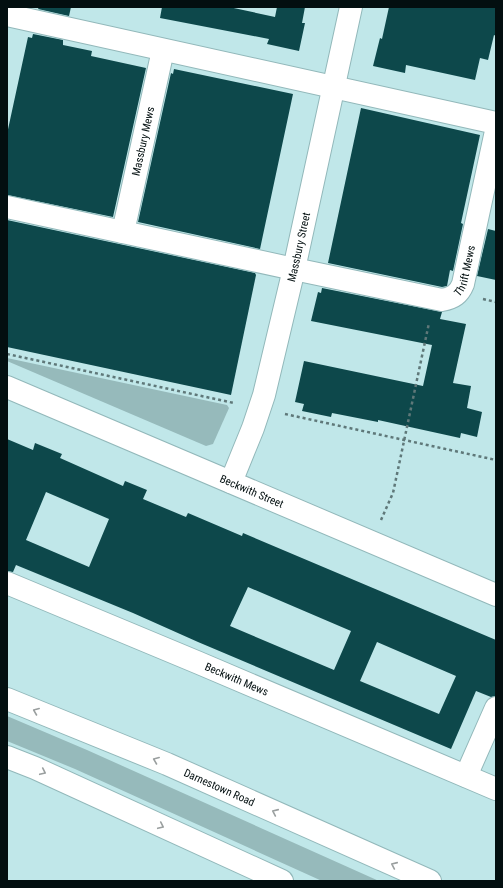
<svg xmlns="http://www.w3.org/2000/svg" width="503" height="888" font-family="'Roboto Condensed',sans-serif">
	<rect width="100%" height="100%" fill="#c0e7e9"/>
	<!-- green -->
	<g fill="#96babb">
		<path d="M 7,358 L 227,405 L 229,408 L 213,444 L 206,446 L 7,361 Z"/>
		<path d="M 7,716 L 87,750 L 379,881 L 322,881 L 75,769 L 7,741 Z"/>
	</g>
	<!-- building -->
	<g fill="#0d484b" fill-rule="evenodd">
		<path d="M 39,7 L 71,7 L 69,16 L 38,9 Z"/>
		<path d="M 162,7 L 229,7 L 275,17 L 277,7 L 305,7 L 302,23 L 305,23 L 299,51 L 267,44 L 269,39 L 160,18 Z"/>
		<path d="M 389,7 L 496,7 L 496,36 L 494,35 L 488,60 L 480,58 L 475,80 L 406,65 L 405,73 L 373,66 L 380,38 L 382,39 Z"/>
		<path d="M 33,34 L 63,40 L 63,45 L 92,51 L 91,56 L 146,68 L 113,217 L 7,195 L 7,134 L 28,37 L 32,38 Z"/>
		<path d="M 174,69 L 293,94 L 260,249 L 138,222 L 171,73 L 173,74 Z"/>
		<path d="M 361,108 L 480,135 L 461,223 L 463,224 L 453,271 L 450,270 L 447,286 L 442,287 L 328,263 Z"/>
		<path d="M 7,220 L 255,273 L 256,275 L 231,395 L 7,347 Z"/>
		<path d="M 488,229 L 496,231 L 496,280 L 477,276 Z"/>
		<path d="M 322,288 L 442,312 L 440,319 L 466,324 L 453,383 L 471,386 L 467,408 L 482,412 L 477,437 L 461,433 L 460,438 L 378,420 L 378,422 L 332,413 L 331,417 L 302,411 L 304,404 L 295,402 L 304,361 L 423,386 L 432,345 L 311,321 L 318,292 L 321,293 Z"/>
		<path d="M 7,439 L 33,450 L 35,443 L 62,454 L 60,458 L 123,486 L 125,481 L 147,490 L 143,499 L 186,517 L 188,513 L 242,536 L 243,533 L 496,640 L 496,696 L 491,697 L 476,691 L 451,749 L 198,642 L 133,613 L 16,565 L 13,572 L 7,571 ZM 46,492 L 109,519 L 89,567 L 26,540 ZM 248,587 L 351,631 L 334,670 L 230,626 ZM 377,642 L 456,676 L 439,714 L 360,681 Z"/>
	</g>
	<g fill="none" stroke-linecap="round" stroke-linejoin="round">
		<!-- minor casing -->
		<g stroke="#92b8ba" stroke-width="24">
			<g id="minor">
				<path d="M 7,15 L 496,123"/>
				<path id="s1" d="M 7,207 L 294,269 L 442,300 C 453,298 459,294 463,284 L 496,131"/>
				<path id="s2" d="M 123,232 L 163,50"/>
				<path id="s3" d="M 7,387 L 496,595"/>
				<path id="s4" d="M 231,482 L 253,428 L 264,395 L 294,269 L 351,7"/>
				<path id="s5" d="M 7,583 L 199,663 L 496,789"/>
				<path d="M 466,776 L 496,708"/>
			</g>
		</g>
		<!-- major casing -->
		<g stroke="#92b8ba" stroke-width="24">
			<g id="major">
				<path id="s6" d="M 7,699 L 167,764 L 430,881"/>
				<path d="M 7,757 L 35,768 L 282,881"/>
			</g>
		</g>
		<!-- path -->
		<g stroke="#5f7879" stroke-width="2.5" stroke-dasharray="3 3" stroke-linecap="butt">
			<path d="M 483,299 L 496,302"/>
			<path d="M 7,354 L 234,403"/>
			<path d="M 285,414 L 496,460"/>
			<path d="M 381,520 L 393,493 L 429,323"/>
		</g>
		<!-- minor -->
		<use href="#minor" stroke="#fff" stroke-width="22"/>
		<!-- major -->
		<use href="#major" stroke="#fff" stroke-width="22"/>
	</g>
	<!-- one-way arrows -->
	<defs><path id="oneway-chevron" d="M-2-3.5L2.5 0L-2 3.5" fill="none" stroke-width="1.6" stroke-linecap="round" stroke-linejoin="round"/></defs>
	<g stroke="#9a9f9f">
		<use href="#oneway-chevron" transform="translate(36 711) rotate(-158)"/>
		<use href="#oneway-chevron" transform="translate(156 760) rotate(-158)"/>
		<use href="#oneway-chevron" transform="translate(43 772) rotate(25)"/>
		<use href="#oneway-chevron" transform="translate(275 812) rotate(-156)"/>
		<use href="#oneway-chevron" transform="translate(161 826) rotate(25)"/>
		<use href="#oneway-chevron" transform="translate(394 865) rotate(-156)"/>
	</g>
	<g text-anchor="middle" stroke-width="4" stroke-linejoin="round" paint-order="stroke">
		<!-- street labels -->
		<g font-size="11" fill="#030f10" stroke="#fff">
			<text dy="4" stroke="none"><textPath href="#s2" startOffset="93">Massbury Mews</textPath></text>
			<text dy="4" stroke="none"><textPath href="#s4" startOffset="245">Massbury Street</textPath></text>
			<text dy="4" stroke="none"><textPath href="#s1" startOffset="486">Thrift Mews</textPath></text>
			<text dy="4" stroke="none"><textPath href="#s3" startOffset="266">Beckwith Street</textPath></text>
			<text dy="4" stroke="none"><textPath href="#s5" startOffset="249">Beckwith Mews</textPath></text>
			<text dy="4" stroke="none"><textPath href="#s6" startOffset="230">Darnestown Road</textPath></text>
		</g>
	</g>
	<!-- border -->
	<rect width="503" height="888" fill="none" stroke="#030f10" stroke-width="16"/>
</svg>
